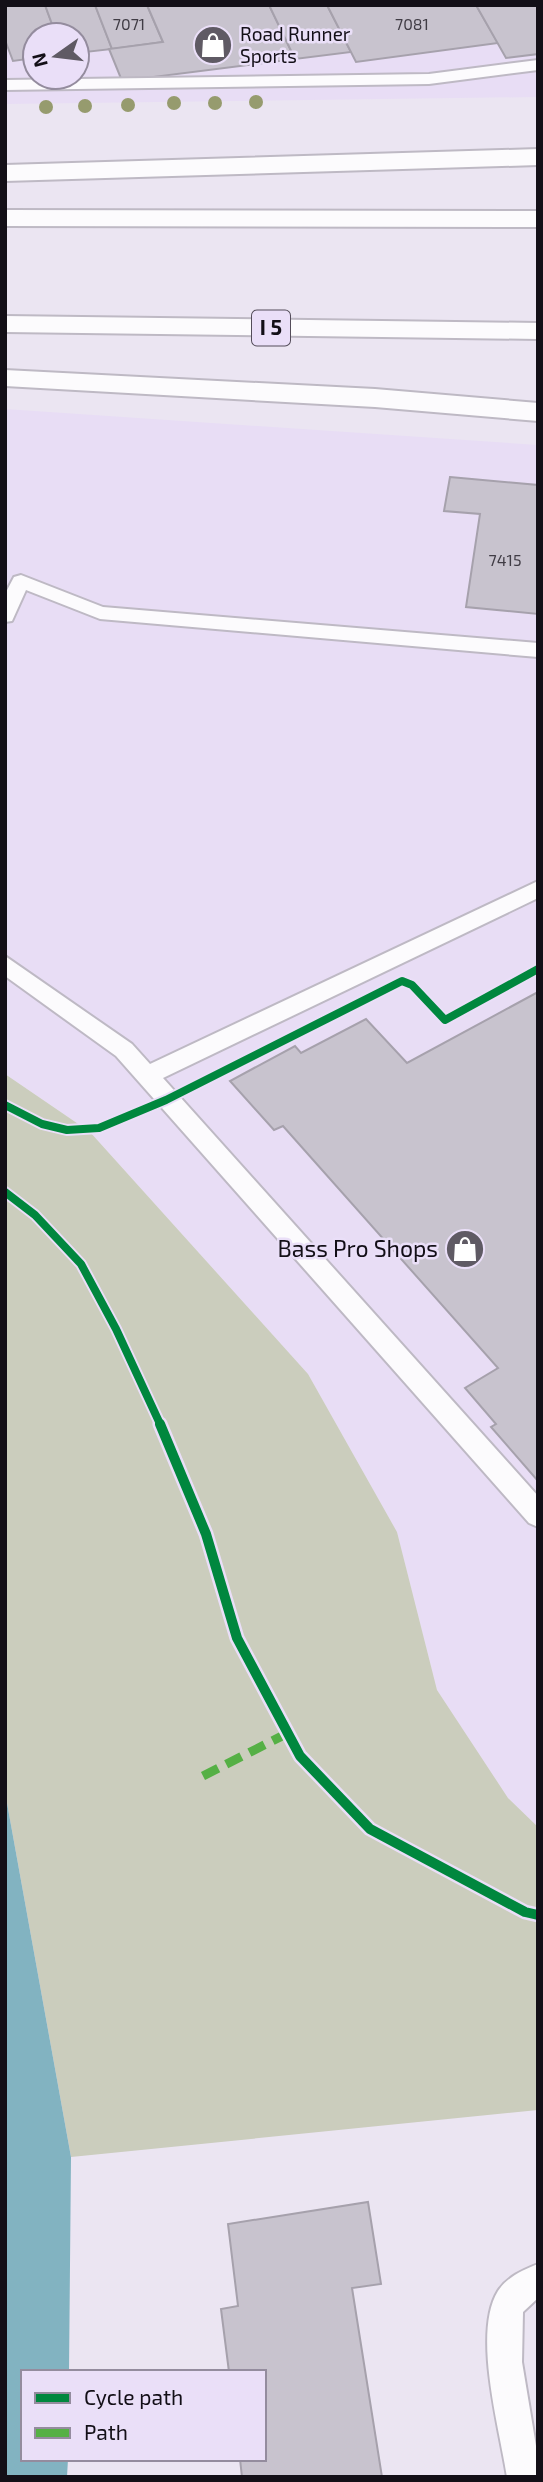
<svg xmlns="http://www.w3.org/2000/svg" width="543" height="2482" font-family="'Exo 2',sans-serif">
	<rect width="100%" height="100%" fill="#ebe5f2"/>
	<!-- built -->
	<g fill="#e8ddf5" fill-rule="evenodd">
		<path d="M 5,5 L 538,5 L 538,97 L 5,104 ZM 35,35 L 77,35 L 77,77 L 35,77 Z"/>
		<path d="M 5,409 L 538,445 L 538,1827 L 508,1798 L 437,1690 L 397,1532 L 308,1374 L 90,1132 L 5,1074 Z"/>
	</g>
	<!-- green -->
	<path fill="#cbcdbd" d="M 5,1074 L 90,1132 L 308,1374 L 397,1532 L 437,1690 L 508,1798 L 538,1827 L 538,2110 L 71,2157 L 5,1792 Z"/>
	<!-- water -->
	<path fill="#82b3c1" d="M 5,1792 L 71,2157 L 69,2372 L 23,2372 L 23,2459 L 68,2459 L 67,2477 L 5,2477 Z"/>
	<!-- building -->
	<g fill="#c8c3ce" stroke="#a6a1ac" stroke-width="2">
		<path d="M 5,5 L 45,5 L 56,35 L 35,35 L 35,58 L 13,61 L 5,40 Z"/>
		<path d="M 45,5 L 95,5 L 112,49 L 77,53 L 77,35 L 56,35 Z"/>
		<path d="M 95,5 L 147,5 L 163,42 L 112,49 Z"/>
		<path d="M 147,5 L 269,5 L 295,59 L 122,81 L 109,49 L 163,42 Z"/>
		<path d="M 269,5 L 327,5 L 351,52 L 295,59 Z"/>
		<path d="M 327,5 L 476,5 L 498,43 L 356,62 Z"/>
		<path d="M 476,5 L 538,5 L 538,54 L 506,58 Z"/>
		<path d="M 450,477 L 538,485 L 538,614 L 466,607 L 480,514 L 444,511 Z"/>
		<path d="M 538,992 L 538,1481 L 491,1427 L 496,1424 L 465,1388 L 498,1368 L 283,1126 L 274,1130 L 230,1081 L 295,1046 L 301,1053 L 366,1019 L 407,1063 Z"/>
		<path d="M 368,2202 L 381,2284 L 352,2288 L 382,2477 L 242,2477 L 240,2459 L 264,2459 L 264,2372 L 229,2372 L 221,2309 L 238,2306 L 228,2224 Z"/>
	</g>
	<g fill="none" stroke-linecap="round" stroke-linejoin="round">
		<!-- service casing -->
		<g stroke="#beb9c4" stroke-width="4">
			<g id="service">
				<path d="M 538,60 L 538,70 L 429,84 L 5,90 L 5,80 L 429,74 Z"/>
				<path d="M 21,575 L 103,607 L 538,643 L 538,657 L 100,619 L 26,590 L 12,621 L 5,622 L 5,594 L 14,577 Z"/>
				<path d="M 538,881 L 538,898 L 163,1078 L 538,1496 L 538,1527 L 529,1523 L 116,1056 L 5,976 L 5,956 L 132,1044 L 150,1064 Z"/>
				<path d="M 538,2264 L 538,2298 L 523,2312 L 522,2362 L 538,2458 L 538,2477 L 507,2477 C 500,2430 472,2333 498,2291 C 507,2277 523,2270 538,2264 Z"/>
			</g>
		</g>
		<!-- motorway casing -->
		<g stroke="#beb9c4" stroke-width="4">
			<g id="motorway">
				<path d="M 538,149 L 538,165 L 5,181 L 5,165 Z"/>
				<path d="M 5,210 L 538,211 L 538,227 L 5,226 Z"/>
				<path d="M 5,316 L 538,323 L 538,339 L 5,332 Z"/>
				<path d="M 5,370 L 375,389 L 538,403 L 538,421 L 375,407 L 5,386 Z"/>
			</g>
		</g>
		<!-- service -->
		<use href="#service" fill="#fcfbfd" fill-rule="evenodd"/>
		<!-- motorway -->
		<use href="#motorway" fill="#fcfbfd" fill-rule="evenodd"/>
		<!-- quiet -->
		<path stroke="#55b045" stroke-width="9" stroke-dasharray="17 9" stroke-linecap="butt" d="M 203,1776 L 288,1733"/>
		<!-- cycleway-far1 casing -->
		<g stroke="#eadff8" stroke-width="12">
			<g id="cycleway-far1">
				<path d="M 5,1105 L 42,1124 L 67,1130 L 99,1128 L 166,1100 L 402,981 L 412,985 L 445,1020 L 538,969"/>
				<path d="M 5,1192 L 35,1215 L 81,1264 L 116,1329 L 161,1426"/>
			</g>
		</g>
		<!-- cycleway casing -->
		<g stroke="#eadff8" stroke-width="15">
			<path id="cycleway" d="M 160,1424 L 206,1534 L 237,1638 L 300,1756 L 370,1829 L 525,1912 L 538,1915"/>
		</g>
		<!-- cycleway-far1 -->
		<use href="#cycleway-far1" stroke="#00873e" stroke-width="8"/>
		<!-- cycleway -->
		<use href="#cycleway" stroke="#00873e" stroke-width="10"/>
	</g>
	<!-- trees -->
	<g fill="#969b6e">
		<circle cx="256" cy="102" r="7"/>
		<circle cx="174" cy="103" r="7"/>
		<circle cx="215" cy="103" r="7"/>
		<circle cx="128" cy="105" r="7"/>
		<circle cx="85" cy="106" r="7"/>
		<circle cx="46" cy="107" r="7"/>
	</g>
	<!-- icons -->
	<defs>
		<g id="shop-disc" transform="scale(2.0125)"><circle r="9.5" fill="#5f5a64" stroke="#eadff8"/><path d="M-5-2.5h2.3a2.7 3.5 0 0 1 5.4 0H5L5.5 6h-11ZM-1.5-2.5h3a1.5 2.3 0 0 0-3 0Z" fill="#fff"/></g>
	</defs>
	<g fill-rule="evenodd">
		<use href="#shop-disc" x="213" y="45"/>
		<use href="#shop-disc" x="465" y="1249"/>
	</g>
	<g text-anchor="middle" stroke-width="5" stroke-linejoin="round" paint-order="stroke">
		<!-- far-number labels -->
		<g font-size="16" fill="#403c45">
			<text x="129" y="30">7071</text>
			<text x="412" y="30">7081</text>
			<text x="505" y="566">7415</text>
		</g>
		<!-- far-poi labels -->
		<g font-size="19" fill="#130f17" stroke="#eadff8" text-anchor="start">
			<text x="240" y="41">Road Runner<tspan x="240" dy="22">Sports</tspan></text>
		</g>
		<!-- shield labels -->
		<rect fill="#eadff8" stroke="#544d5a" stroke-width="2" x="252" y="310.5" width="38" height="35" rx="5"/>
		<g font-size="21" font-weight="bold" fill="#130f17">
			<text x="271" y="335">I 5</text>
		</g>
		<!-- poi labels -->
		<g font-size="23" fill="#130f17" stroke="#eadff8" text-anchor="end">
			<text x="438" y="1257">Bass Pro Shops</text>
		</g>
	</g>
	<!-- border -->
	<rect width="543" height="2482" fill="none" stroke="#130f17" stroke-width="14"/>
	<!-- legend -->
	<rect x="21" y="2370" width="245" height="91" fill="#eadff8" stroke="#948c9e" stroke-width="2"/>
	<rect x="35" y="2393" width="35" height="10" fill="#00873e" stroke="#948c9e" stroke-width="2"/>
	<text x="84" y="2405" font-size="21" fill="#130f17">Cycle path</text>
	<rect x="35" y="2428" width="35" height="10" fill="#55b045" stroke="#948c9e" stroke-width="2"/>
	<text x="84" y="2440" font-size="21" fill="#130f17">Path</text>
	<!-- north arrow -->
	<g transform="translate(56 56) rotate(256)"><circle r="33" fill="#eadff8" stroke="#948c9e" stroke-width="2"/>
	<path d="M0-5L12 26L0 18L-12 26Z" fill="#5f5a64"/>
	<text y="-10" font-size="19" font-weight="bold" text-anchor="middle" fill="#130f17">N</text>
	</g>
</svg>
